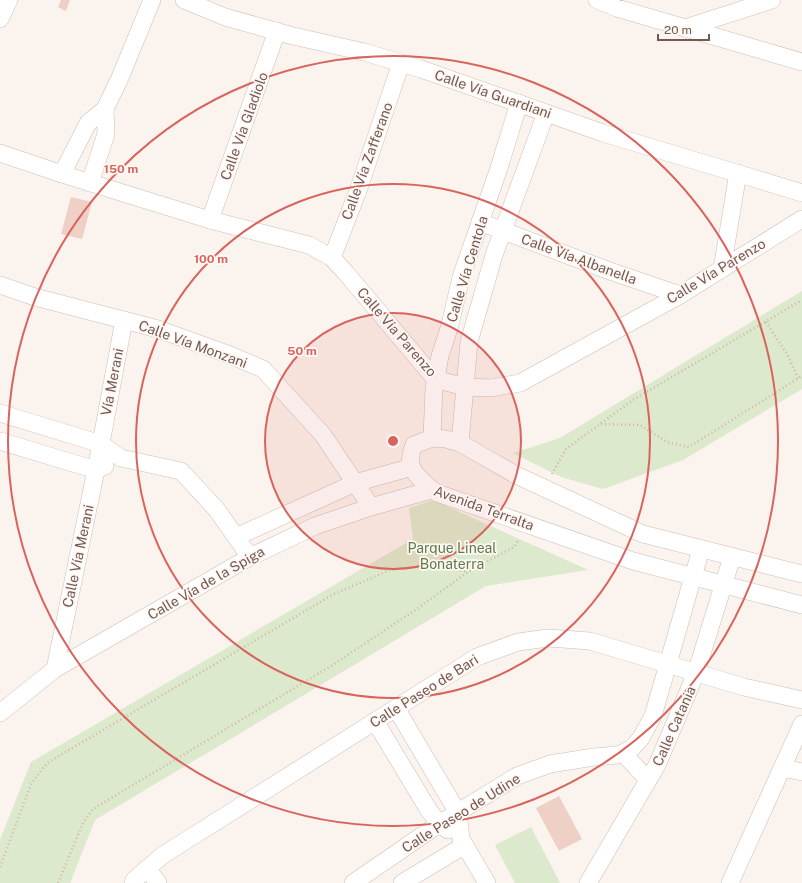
<svg xmlns="http://www.w3.org/2000/svg" width="802" height="883" font-family="'Public Sans',sans-serif">
	<rect width="100%" height="100%" fill="#fbf3ed"/>
	<!-- green -->
	<g fill="#dce9cc">
		<path d="M 802,291 L 802,389 L 683,460 L 603,489 L 561,477 L 513,453 L 560,438 Z"/>
		<path d="M 433,500 L 588,570 L 486,586 L 95,820 L 70,883 L 0,883 L 0,840 L 31,762 L 413,539 L 409,508 Z"/>
		<path d="M 531,827 L 560,883 L 515,883 L 495,845 Z"/>
	</g>
	<!-- building -->
	<g fill="#eed0c7">
		<path d="M 61,0 L 70,0 L 66,11 L 58,7 Z"/>
		<path d="M 71,197 L 92,202 L 82,239 L 61,234 Z"/>
		<path d="M 559,796 L 582,839 L 559,851 L 536,808 Z"/>
	</g>
	<g fill="none" stroke-linecap="round" stroke-linejoin="round">
		<!-- minor casing -->
		<g stroke="#cfbcb5" stroke-width="18">
			<g id="minor">
				<path d="M 184,0 L 225,17 L 289,35 L 364,52 L 421,69 L 603,133 L 753,178 L 802,193"/>
				<path d="M 597,0 L 617,8 L 802,62"/>
				<path d="M 0,19 L 9,0"/>
				<path d="M 685,28 L 772,0"/>
				<path d="M 0,153 L 62,174 L 210,220 L 309,245 L 332,258 L 346,273 L 435,379 L 465,387 L 491,388 L 520,383 L 680,295 L 802,219"/>
				<path d="M 62,174 L 88,123 L 105,109 L 119,80 L 152,0"/>
				<path d="M 90,183 L 106,134 L 105,109"/>
				<path d="M 210,220 L 277,31"/>
				<path d="M 480,222 L 607,270 L 680,295"/>
				<path d="M 332,258 L 359,188 L 401,63"/>
				<path d="M 722,269 L 738,173"/>
				<path d="M 0,285 L 35,297 L 158,329 L 230,355 L 263,369 L 323,435 L 371,507"/>
				<path d="M 0,413 L 101,444 L 121,458 L 181,471 L 217,510 L 250,557"/>
				<path d="M 432,438 L 434,388 L 440,356 L 450,325 L 461,277 L 498,171 L 519,103"/>
				<path d="M 0,441 L 96,470 L 105,466"/>
				<path d="M 460,443 L 469,342 L 494,255 L 546,113"/>
				<path d="M 236,537 L 355,483 L 412,467"/>
				<path d="M 802,574 L 643,534 L 516,475 L 460,443 L 446,439 L 432,438 L 414,445 C 411,452 409,460 412,468 C 415,475 430,489 437,493 L 633,561 L 802,605"/>
				<path d="M 55,669 L 96,470 L 124,320"/>
				<path d="M 396,708 L 458,813 L 461,839 L 487,883"/>
				<path d="M 0,713 L 55,669 L 250,557 L 315,526 L 371,507 L 431,490"/>
				<path d="M 375,721 L 428,809 L 439,824 L 448,830"/>
				<path d="M 623,753 L 648,780"/>
				<path d="M 782,768 L 802,772"/>
				<path d="M 147,868 L 158,883"/>
				<path d="M 133,883 L 134,880 L 163,855 L 477,657 L 518,642 L 548,638 L 590,641 L 744,687 L 802,700"/>
				<path d="M 353,883 L 439,824 L 517,776 L 550,764 L 594,757 L 618,755 L 632,748 L 641,738 L 653,716 L 701,549"/>
				<path d="M 402,883 L 465,845"/>
				<path d="M 588,883 L 657,765 L 696,673 L 732,557"/>
				<path d="M 730,883 L 802,724"/>
			</g>
		</g>
		<!-- path -->
		<g stroke="#d4b3a9" stroke-width="2.5" stroke-dasharray="1 3" stroke-linecap="butt">
			<path d="M 766,322 L 787,354 L 798,378"/>
			<path d="M 601,424 L 640,425 L 667,442 L 689,447 L 802,376"/>
			<path d="M 552,474 L 566,449 L 633,400 L 802,300"/>
			<path d="M 0,867 L 31,784 L 47,763 L 334,594 L 390,570 L 433,565 L 467,572"/>
			<path d="M 58,883 L 83,823 L 93,809 L 331,666 L 411,613 L 468,572 L 514,547 L 519,539"/>
		</g>
		<!-- minor -->
		<use href="#minor" stroke="#fff" stroke-width="17"/>
	</g>
	<!-- distance rings -->
	<circle cx="393" cy="441" r="128" fill="#d9645e" fill-opacity=".12"/>
	<g fill="none" stroke="#d9645e" stroke-width="2">
		<circle cx="393" cy="441" r="128"/>
		<circle cx="393" cy="441" r="257"/>
		<circle cx="393" cy="441" r="385"/>
	</g>
	<g text-anchor="middle" stroke-width="3.5" stroke-linejoin="round" paint-order="stroke">
		<!-- street labels -->
		<g font-size="14" fill="#755851" stroke="#fef8f4">
			<text transform="translate(493 94) rotate(19)" y="5">Calle Vía Guardiani</text>
			<text transform="translate(244 126) rotate(-70)" y="5">Calle Vía Gladiolo</text>
			<text transform="translate(367 161) rotate(-70)" y="5">Calle Vía Zafferano</text>
			<text transform="translate(579 259) rotate(20)" y="5">Calle Vía Albanella</text>
			<text transform="translate(467 269) rotate(-73)" y="5">Calle Vía Centola</text>
			<text transform="translate(716 271) rotate(-31)" y="5">Calle Vía Parenzo</text>
			<text transform="translate(397 332) rotate(49)" y="5">Calle Vía Parenzo</text>
			<text transform="translate(193 344) rotate(20)" y="5">Calle Vía Monzani</text>
			<text transform="translate(112 382) rotate(-79)" y="5">Vía Merani</text>
			<text transform="translate(484 508) rotate(20)" y="5">Avenida Terralta</text>
			<text transform="translate(78 556) rotate(-78)" y="5">Calle Vía Merani</text>
			<text transform="translate(206 583) rotate(-30)" y="5">Calle Vía de la Spiga</text>
			<text transform="translate(424 691) rotate(-32)" y="5">Calle Paseo de Bari</text>
			<text transform="translate(674 726) rotate(-66)" y="5">Calle Catania</text>
			<text transform="translate(461 813) rotate(-32)" y="5">Calle Paseo de Udine</text>
		</g>
		<!-- park labels -->
		<g font-size="14" fill="#607a4a" stroke="#fef8f4">
			<text x="452" y="553">Parque Lineal<tspan x="452" dy="16">Bonaterra</tspan></text>
		</g>
	</g>
	<circle cx="393" cy="441" r="6" fill="#d9645e" stroke="#fef8f4" stroke-width="2"/>
	<g font-size="12" text-anchor="middle" font-weight="bold" fill="#d9645e" stroke="#fef8f4" stroke-width="3.5" stroke-linejoin="round" paint-order="stroke">
		<text x="121" y="173">150 m</text>
		<text x="211" y="263">100 m</text>
		<text x="302" y="355">50 m</text>
	</g>
	<!-- scale -->
	<path d="M658 34v6h51v-6" fill="none" stroke="#755851" stroke-width="2"/>
	<text x="664" y="34" font-size="12" fill="#755851" stroke="#fef8f4" stroke-width="3" paint-order="stroke">20 m</text>
</svg>
